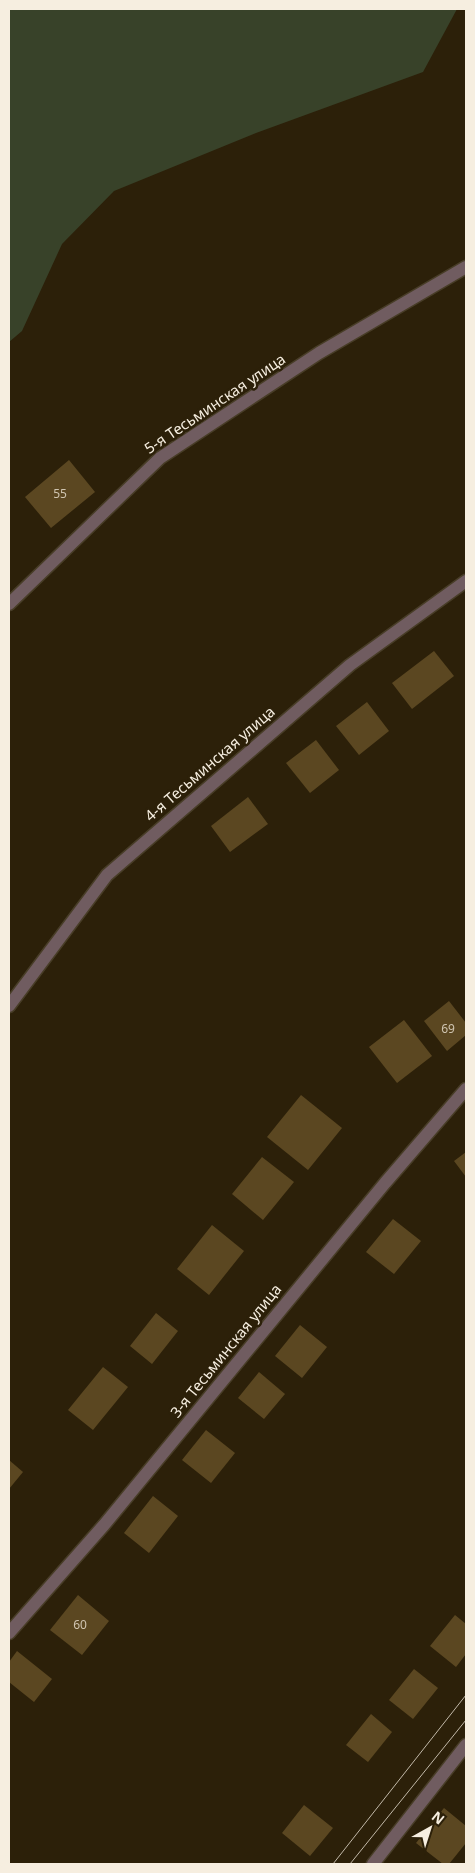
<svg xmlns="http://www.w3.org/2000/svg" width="475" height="1873" font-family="'Noto Sans',sans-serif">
	<rect width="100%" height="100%" fill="#2c2009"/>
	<!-- green -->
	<path fill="#384229" d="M 9,9 L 457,9 L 423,72 L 256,133 L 114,191 L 62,244 L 22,331 L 9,342 Z"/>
	<!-- building -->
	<g fill="#5b4721">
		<path d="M 69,460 L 95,492 L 51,528 L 25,497 Z"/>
		<path d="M 434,651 L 454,676 L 412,709 L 392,683 Z"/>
		<path d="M 367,702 L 389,731 L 359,755 L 336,726 Z"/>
		<path d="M 316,740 L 339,770 L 310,793 L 286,763 Z"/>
		<path d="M 248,797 L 268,824 L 230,852 L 211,826 Z"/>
		<path d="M 449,1001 L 466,1023 L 466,1035 L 447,1051 L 424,1021 Z"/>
		<path d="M 404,1020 L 432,1056 L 397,1083 L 369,1047 Z"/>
		<path d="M 301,1095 L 342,1128 L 308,1170 L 267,1137 Z"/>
		<path d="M 466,1152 L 466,1177 L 454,1161 Z"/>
		<path d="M 262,1157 L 294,1182 L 263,1220 L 232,1194 Z"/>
		<path d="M 393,1219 L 421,1241 L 394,1274 L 366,1252 Z"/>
		<path d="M 212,1225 L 244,1251 L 209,1295 L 177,1269 Z"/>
		<path d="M 156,1313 L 178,1331 L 152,1364 L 130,1346 Z"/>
		<path d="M 300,1325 L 327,1347 L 302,1378 L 275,1356 Z"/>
		<path d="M 103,1367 L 128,1387 L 93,1430 L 68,1410 Z"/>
		<path d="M 259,1372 L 285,1394 L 264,1419 L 238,1398 Z"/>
		<path d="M 206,1430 L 235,1453 L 211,1483 L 182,1460 Z"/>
		<path d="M 9,1460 L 23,1472 L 9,1489 Z"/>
		<path d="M 153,1496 L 178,1516 L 149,1553 L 124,1533 Z"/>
		<path d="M 78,1595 L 109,1621 L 82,1655 L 50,1630 Z"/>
		<path d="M 455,1615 L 466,1624 L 466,1654 L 456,1667 L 430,1646 Z"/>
		<path d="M 17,1651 L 52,1679 L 34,1702 L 9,1682 L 9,1662 Z"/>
		<path d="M 414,1669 L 438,1688 L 413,1719 L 389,1700 Z"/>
		<path d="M 371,1714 L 392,1732 L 368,1762 L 346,1745 Z"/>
		<path d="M 304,1805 L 333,1828 L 310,1856 L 282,1833 Z"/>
		<path d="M 444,1808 L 466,1826 L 466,1843 L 449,1864 L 443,1864 L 416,1843 Z"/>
	</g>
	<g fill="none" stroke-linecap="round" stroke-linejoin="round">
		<!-- minor casing -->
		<g stroke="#483d27" stroke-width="15">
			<g id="minor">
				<path d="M 9,604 L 160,458 L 319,353 L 466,267"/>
				<path d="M 9,1006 L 107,875 L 350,665 L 466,581"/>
				<path d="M 9,1633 L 104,1525 L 385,1183 L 466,1089"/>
				<path d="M 373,1864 L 466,1745"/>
			</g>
		</g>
		<!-- minor -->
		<use href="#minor" stroke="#705c60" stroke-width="12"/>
		<!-- tram -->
		<g stroke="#c1b8a8" stroke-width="1">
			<path d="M 333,1864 L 466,1695"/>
			<path d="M 350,1864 L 466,1720"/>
		</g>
	</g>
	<g text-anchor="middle" stroke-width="5" stroke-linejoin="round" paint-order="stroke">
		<!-- number labels -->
		<g font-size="12" fill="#cfc4b0">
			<text x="60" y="498">55</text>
			<text x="448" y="1033">69</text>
			<text x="80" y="1629">60</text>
		</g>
		<!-- street labels -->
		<g font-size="15" fill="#f6eee0" stroke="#2c2009">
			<text transform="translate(215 404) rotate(-34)" y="5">5-я Тесьминская улица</text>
			<text transform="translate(210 764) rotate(-41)" y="5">4-я Тесьминская улица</text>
			<text transform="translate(226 1351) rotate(-51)" y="5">3-я Тесьминская улица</text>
		</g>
	</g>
	<!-- border -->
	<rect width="475" height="1873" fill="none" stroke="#f6eee0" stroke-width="20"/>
	<!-- north arrow -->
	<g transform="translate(430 1828) rotate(39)" stroke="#2c2009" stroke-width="4" paint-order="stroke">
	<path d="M0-4L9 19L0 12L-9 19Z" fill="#f6eee0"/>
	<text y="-8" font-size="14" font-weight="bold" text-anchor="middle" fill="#f6eee0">N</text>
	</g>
</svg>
